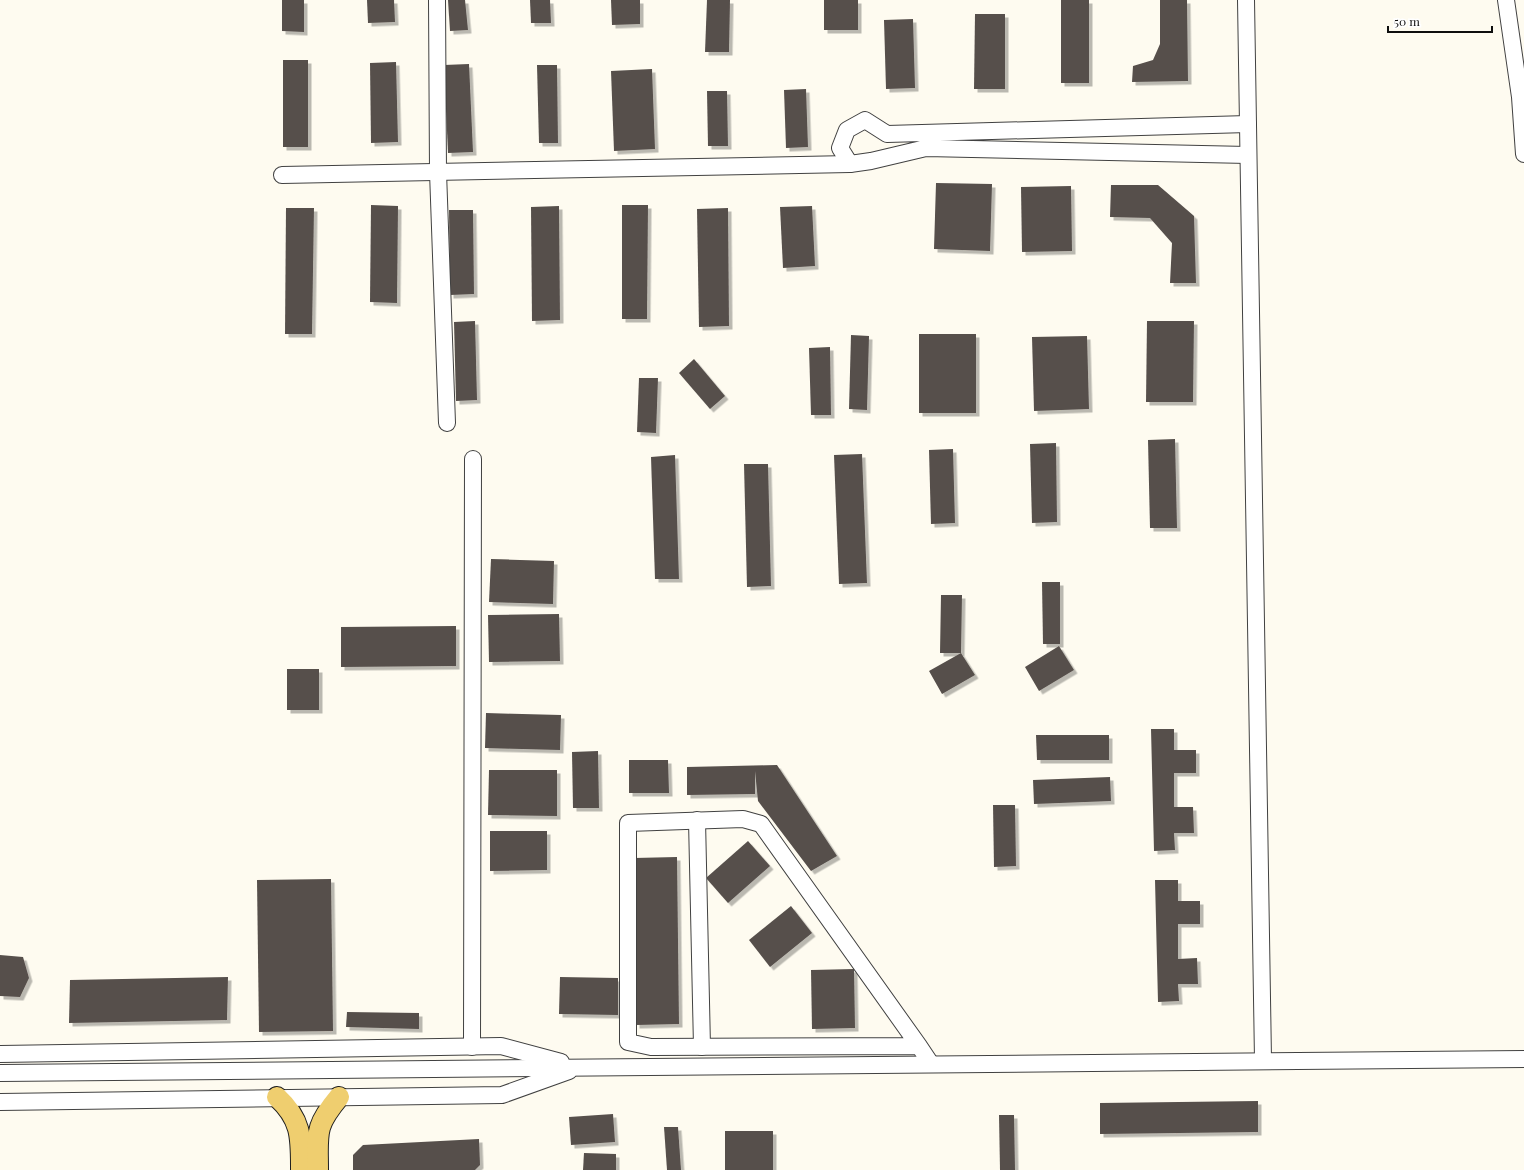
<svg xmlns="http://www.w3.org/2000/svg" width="1524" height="1170" font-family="'Playfair Display',serif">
	<defs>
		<filter id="shadow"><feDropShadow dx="3.5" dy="3.5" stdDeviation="0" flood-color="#0004"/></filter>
	</defs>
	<rect width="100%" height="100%" fill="#fefbf0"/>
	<!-- building -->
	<g fill="#564f4b" filter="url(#shadow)">
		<path d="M 282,0 L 304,0 L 304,32 L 282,31 Z"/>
		<path d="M 367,0 L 394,0 L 395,22 L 368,23 Z"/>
		<path d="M 448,0 L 465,0 L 468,30 L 450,31 Z"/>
		<path d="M 530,0 L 550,0 L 551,23 L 531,23 Z"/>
		<path d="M 611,0 L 640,0 L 640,24 L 612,25 Z"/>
		<path d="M 707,0 L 730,0 L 729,52 L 705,52 Z"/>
		<rect x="824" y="0" width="34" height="30"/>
		<rect x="1061" y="0" width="28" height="83"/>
		<path d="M 1160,0 L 1187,0 L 1188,81 L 1132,82 L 1133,66 L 1153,60 L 1160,44 Z"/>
		<path d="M 975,14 L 1005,14 L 1005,89 L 974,89 Z"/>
		<path d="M 913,19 L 915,88 L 886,89 L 884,20 Z"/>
		<rect x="283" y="60" width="25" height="87"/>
		<path d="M 396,62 L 398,142 L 371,143 L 370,63 Z"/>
		<path d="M 469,64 L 473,152 L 448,153 L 444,65 Z"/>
		<path d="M 537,65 L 557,65 L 558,143 L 539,143 Z"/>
		<path d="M 652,69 L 655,149 L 614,151 L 611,71 Z"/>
		<path d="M 806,89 L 808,147 L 786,148 L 784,90 Z"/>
		<path d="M 707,91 L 727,91 L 728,146 L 708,146 Z"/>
		<path d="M 936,183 L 992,184 L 990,251 L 934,249 Z"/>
		<path d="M 1111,185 L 1158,185 L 1194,216 L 1196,283 L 1170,283 L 1172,243 L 1150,218 L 1110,217 Z"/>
		<path d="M 1071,186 L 1072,251 L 1022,252 L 1021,187 Z"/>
		<path d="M 371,205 L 398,206 L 397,303 L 370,302 Z"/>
		<path d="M 622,205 L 648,205 L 647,319 L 622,319 Z"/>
		<path d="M 559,206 L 560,320 L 532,321 L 531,207 Z"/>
		<path d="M 812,206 L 815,266 L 783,268 L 780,207 Z"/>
		<path d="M 286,208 L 314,208 L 312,334 L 285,334 Z"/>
		<path d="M 728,208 L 729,326 L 699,327 L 697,209 Z"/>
		<path d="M 449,210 L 473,210 L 474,294 L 450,295 Z"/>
		<path d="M 475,321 L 477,400 L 456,401 L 454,322 Z"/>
		<path d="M 1147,321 L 1194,321 L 1193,402 L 1146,402 Z"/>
		<rect x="919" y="334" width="57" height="79"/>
		<path d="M 851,335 L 869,336 L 867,410 L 849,409 Z"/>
		<path d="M 1087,336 L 1089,409 L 1034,411 L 1032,337 Z"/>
		<path d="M 830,347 L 831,415 L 811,415 L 809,348 Z"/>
		<path d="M 694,359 L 725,396 L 710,409 L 679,373 Z"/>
		<path d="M 639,378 L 658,378 L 656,433 L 637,432 Z"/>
		<path d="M 1175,439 L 1177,528 L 1150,528 L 1148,440 Z"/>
		<path d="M 1056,443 L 1057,522 L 1032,523 L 1030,444 Z"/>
		<path d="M 953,449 L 955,523 L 931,524 L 929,450 Z"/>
		<path d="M 862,454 L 867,583 L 839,584 L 834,455 Z"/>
		<path d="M 675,455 L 679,579 L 655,579 L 651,457 Z"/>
		<path d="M 744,464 L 768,464 L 771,586 L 747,587 Z"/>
		<path d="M 491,559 L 554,561 L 553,604 L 489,602 Z"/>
		<path d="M 1042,582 L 1060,582 L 1060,644 L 1043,644 Z"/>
		<path d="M 941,595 L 962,595 L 961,653 L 975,675 L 942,694 L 929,671 L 961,653 L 940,653 Z"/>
		<path d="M 559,614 L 560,661 L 489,662 L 488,615 Z"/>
		<path d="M 456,626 L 456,666 L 341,667 L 341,627 Z"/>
		<path d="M 1059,646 L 1074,670 L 1039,691 L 1025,667 Z"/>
		<rect x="287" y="669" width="32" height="41"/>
		<path d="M 486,713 L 561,715 L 560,750 L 485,748 Z"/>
		<path d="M 1151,729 L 1174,729 L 1174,750 L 1196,750 L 1196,773 L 1174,773 L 1174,807 L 1193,807 L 1194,833 L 1174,833 L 1175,850 L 1154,851 Z"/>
		<path d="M 1036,735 L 1109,735 L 1109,760 L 1037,760 Z"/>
		<path d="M 598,751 L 599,808 L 573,808 L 572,752 Z"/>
		<path d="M 629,760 L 668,760 L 669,793 L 629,793 Z"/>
		<path d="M 777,765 L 837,856 L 811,871 L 758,801 L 755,771 L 755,794 L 687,795 L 687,767 Z"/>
		<path d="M 489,770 L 557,770 L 557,816 L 488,815 Z"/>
		<path d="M 1110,777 L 1111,801 L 1034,804 L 1033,780 Z"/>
		<path d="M 993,805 L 1015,805 L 1016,866 L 994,867 Z"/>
		<path d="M 490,831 L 547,831 L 547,870 L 490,871 Z"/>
		<path d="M 748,841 L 770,866 L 728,903 L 706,878 Z"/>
		<path d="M 677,857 L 679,1024 L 636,1025 L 634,858 Z"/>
		<path d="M 331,879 L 333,1031 L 259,1032 L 257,880 Z"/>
		<path d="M 1155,880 L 1178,880 L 1178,901 L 1200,901 L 1200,924 L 1178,924 L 1178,959 L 1197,958 L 1198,984 L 1178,984 L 1179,1001 L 1158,1002 Z"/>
		<path d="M 791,906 L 812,933 L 770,967 L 749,940 Z"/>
		<path d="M 0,955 L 23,957 L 29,978 L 20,997 L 0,996 Z"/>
		<path d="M 854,969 L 855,1028 L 812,1029 L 811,970 Z"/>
		<path d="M 228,977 L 227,1020 L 69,1023 L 70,980 Z"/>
		<path d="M 560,977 L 618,978 L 618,1015 L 559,1014 Z"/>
		<path d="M 347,1012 L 419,1013 L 419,1029 L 346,1027 Z"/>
		<path d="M 1258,1101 L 1258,1132 L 1100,1134 L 1100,1103 Z"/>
		<path d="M 613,1114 L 615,1142 L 571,1145 L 569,1117 Z"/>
		<path d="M 999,1115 L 1014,1115 L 1015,1170 L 1000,1170 Z"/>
		<path d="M 664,1127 L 678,1127 L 681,1170 L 667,1170 Z"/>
		<rect x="725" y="1131" width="48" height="39"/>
		<path d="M 479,1139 L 480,1165 L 475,1170 L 353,1170 L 353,1155 L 363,1145 Z"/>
		<path d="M 584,1153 L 616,1154 L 616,1170 L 583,1170 Z"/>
	</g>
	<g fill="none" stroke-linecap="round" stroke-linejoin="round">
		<!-- minor casing -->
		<g stroke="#414141" stroke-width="18">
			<g id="minor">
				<path d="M 437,0 L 438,172 L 447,423"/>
				<path d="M 1246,0 L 1263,1060"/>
				<path d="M 1506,0 L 1520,97 L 1524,154"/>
				<path d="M 1248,124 L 887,134 L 865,120 L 847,130 L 840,148 L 850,164 L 871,161 L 926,148 L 1248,155"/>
				<path d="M 282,175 L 850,164"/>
				<path d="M 697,820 L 702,1047"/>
				<path d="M 919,1046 L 651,1047 L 628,1042 L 628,823 L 743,819 L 761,824 L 919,1046 L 931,1064"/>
				<path d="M 472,1047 L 473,459"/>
				<path d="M 0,1054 L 501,1046 L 561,1062"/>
				<path d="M 0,1073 L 1524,1059"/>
				<path d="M 0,1102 L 502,1095 L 569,1071"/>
			</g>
		</g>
		<!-- major casing -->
		<g stroke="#1f1f1f" stroke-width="22">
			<g id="major">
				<path d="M 277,1097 C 302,1120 301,1138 301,1170"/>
				<path d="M 318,1170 C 318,1133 314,1127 339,1097"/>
			</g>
		</g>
		<!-- minor -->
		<use href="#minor" stroke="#fff" stroke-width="16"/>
		<!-- major -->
		<use href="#major" stroke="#efce6f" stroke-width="20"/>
	</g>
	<!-- scale -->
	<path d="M1388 26v6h104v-6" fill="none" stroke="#0e0e0e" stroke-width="2"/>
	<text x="1394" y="26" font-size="12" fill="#0e0e0e" stroke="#ffffff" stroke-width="3" paint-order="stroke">50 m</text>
</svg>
